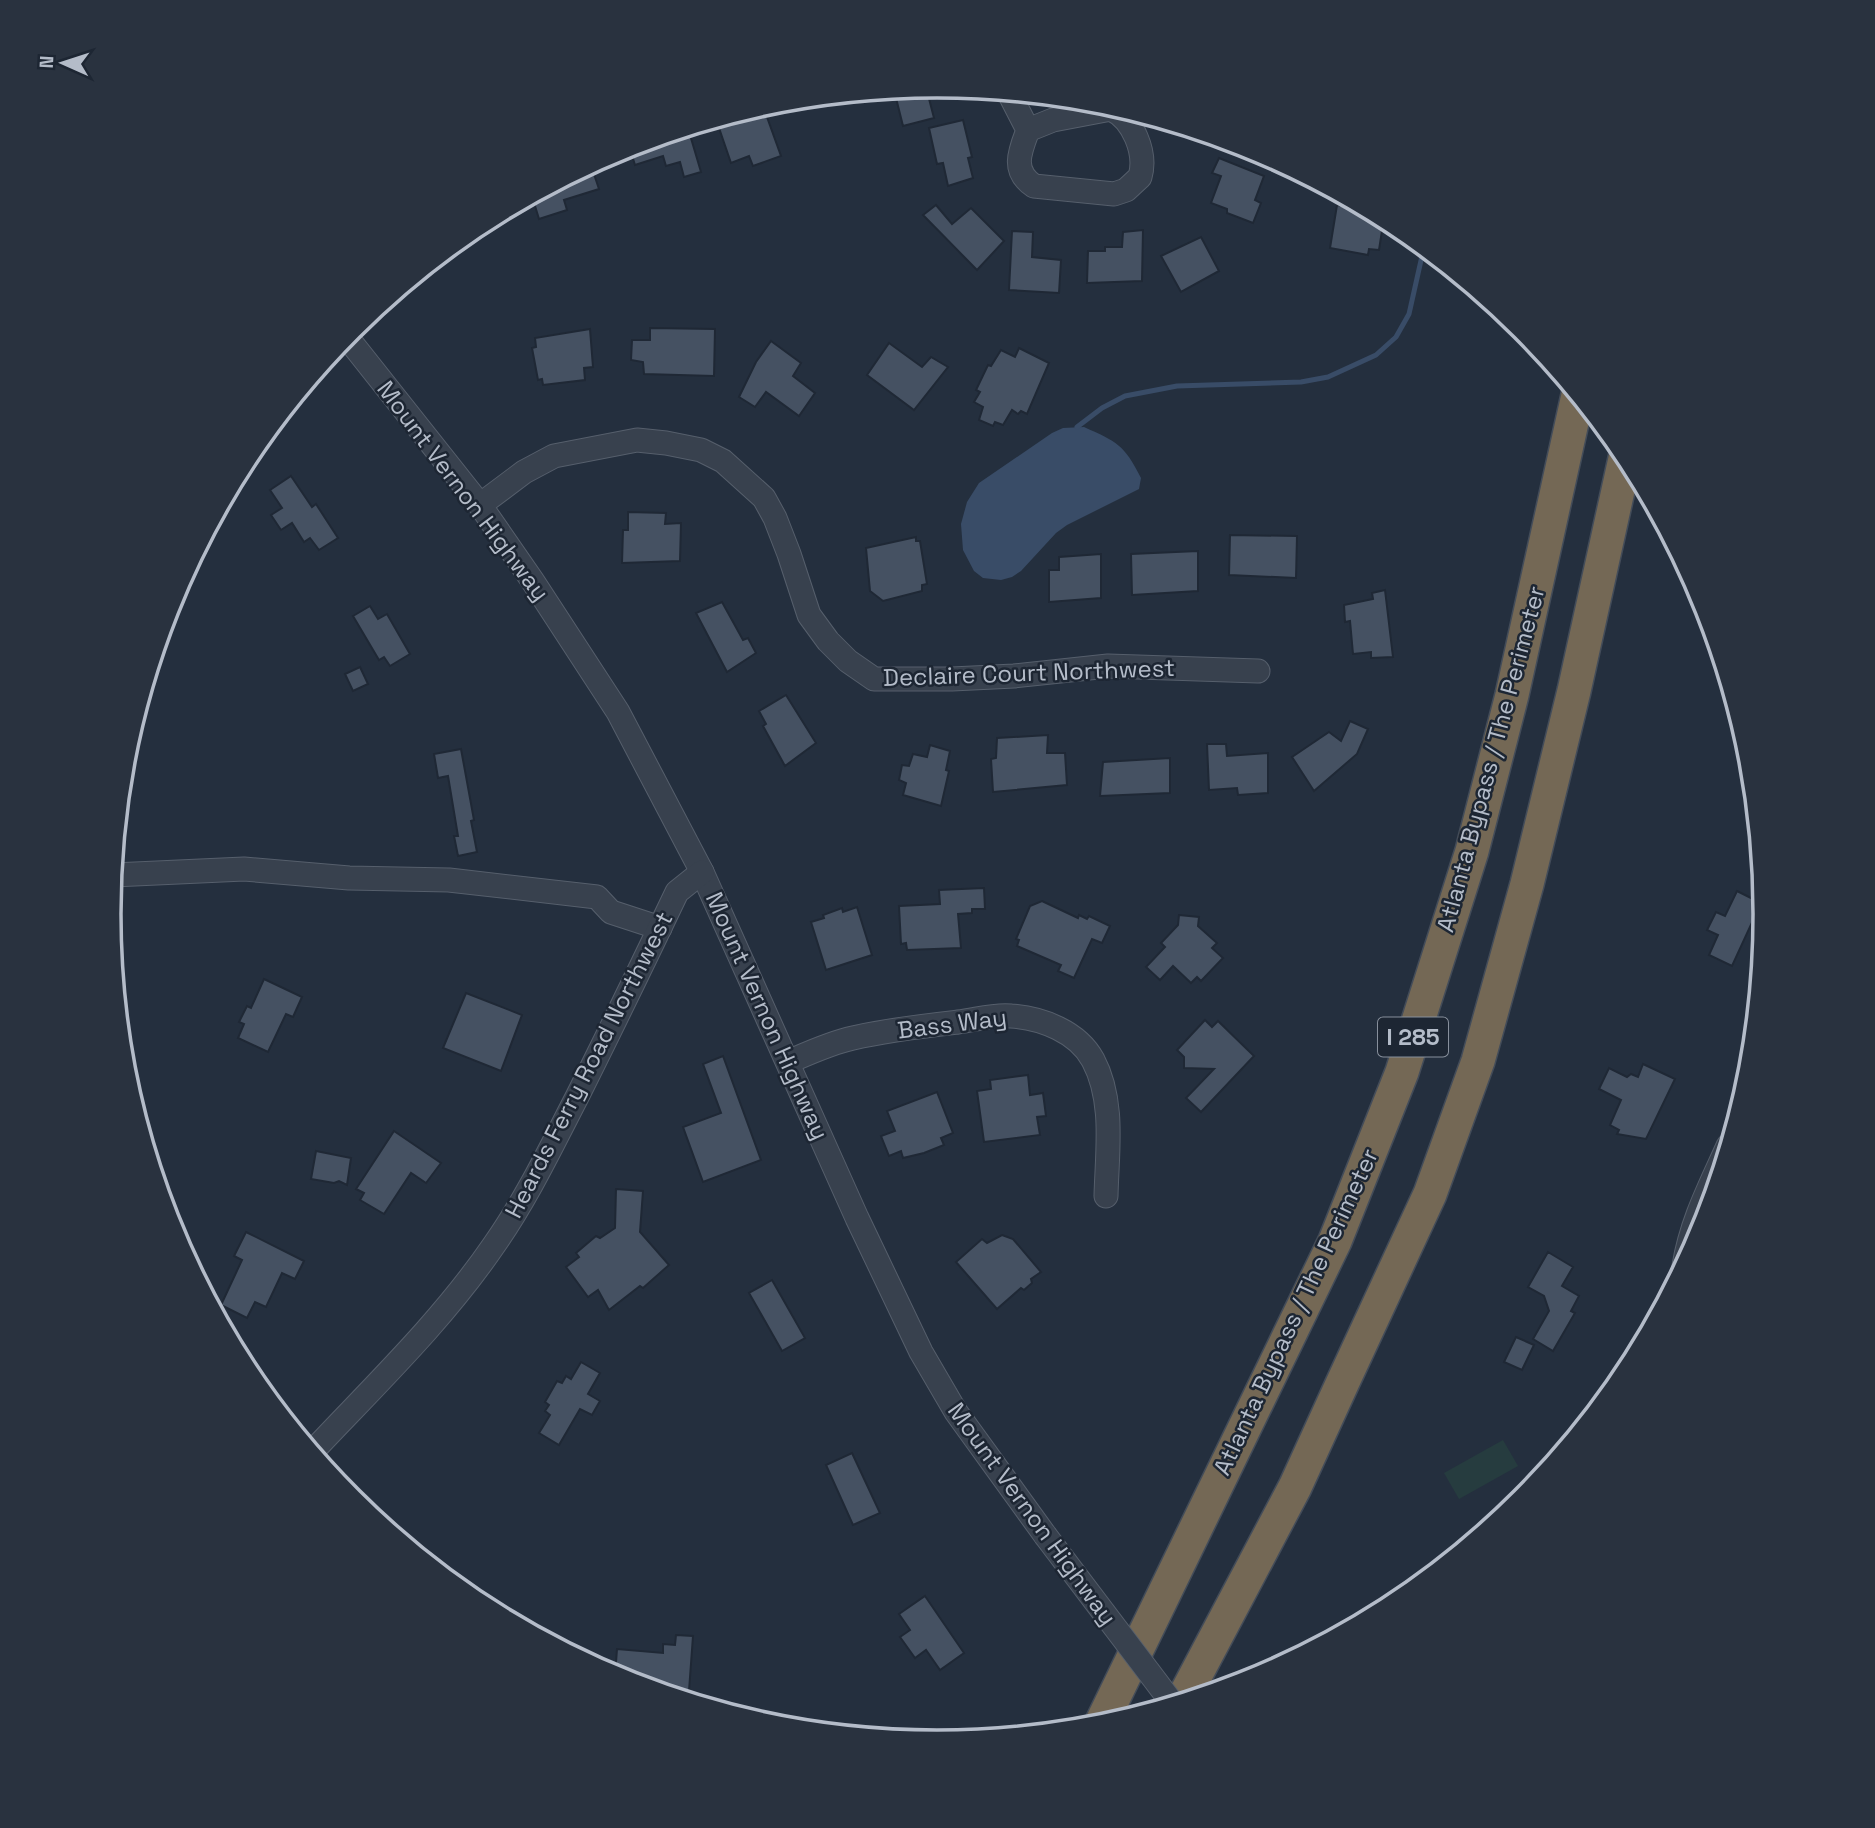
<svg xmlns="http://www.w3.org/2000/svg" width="1875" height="1828" font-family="'Space Grotesk',sans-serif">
	<rect width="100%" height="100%" fill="#242f3e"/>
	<!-- green -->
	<path fill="#263c3f" d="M 1503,1440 L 1518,1466 L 1459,1499 L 1444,1473 Z"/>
	<!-- water -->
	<path fill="#394c67" d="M 1084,427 C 1117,442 1124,444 1141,478 L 1139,489 L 1067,525 L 1056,533 L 1021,571 L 1012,577 L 1001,580 L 983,578 L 974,571 L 963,550 L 961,524 L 967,502 L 979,483 L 1052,433 L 1063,428 Z"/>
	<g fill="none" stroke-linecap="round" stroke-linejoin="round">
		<!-- stream -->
		<path stroke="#394c67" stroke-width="5" d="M 1077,427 L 1102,408 L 1125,396 L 1177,386 L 1301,382 L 1328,377 L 1376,355 L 1396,337 L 1409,314 L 1424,247"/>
	</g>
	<!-- building -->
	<g fill="#455162" stroke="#1f2835" stroke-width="2">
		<path d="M 926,87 L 934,118 L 903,126 L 894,90 Z"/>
		<path d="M 763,106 L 781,156 L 753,166 L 749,156 L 731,163 L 718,125 L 718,119 Z"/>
		<path d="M 963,120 L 972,157 L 968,158 L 973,178 L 948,186 L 943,163 L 937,164 L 929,128 Z"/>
		<path d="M 688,128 L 701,172 L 684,177 L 680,162 L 666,166 L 663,156 L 635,165 L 629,146 Z"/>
		<path d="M 1219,158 L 1264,176 L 1255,200 L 1261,203 L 1253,223 L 1227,213 L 1227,209 L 1211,203 L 1221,176 L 1212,173 Z"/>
		<path d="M 591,165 L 599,189 L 564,200 L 567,210 L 539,219 L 532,196 Z"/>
		<path d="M 936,205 L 952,224 L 971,208 L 1004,241 L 977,270 L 923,215 Z"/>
		<path d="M 1337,205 L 1371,211 L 1384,218 L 1379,250 L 1369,249 L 1368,255 L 1330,248 Z"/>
		<path d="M 1143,230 L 1142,281 L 1087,283 L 1088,251 L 1105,251 L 1105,247 L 1122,247 L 1123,232 Z"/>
		<path d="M 1012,231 L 1033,232 L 1032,257 L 1061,260 L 1059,293 L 1009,290 Z"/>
		<path d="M 1201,237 L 1219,271 L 1181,292 L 1161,256 Z"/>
		<path d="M 650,328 L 715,329 L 714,376 L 644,374 L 643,362 L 631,360 L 632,340 L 650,340 Z"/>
		<path d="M 590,329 L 593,367 L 584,368 L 585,380 L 543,385 L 542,379 L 538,380 L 532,348 L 536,347 L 535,338 Z"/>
		<path d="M 771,341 L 801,363 L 793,376 L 815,393 L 799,416 L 766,392 L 755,407 L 739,397 L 756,362 Z"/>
		<path d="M 889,343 L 922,367 L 931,357 L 948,367 L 914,410 L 867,375 Z"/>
		<path d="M 1019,348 L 1049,363 L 1027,414 L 1021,411 L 1018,414 L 1012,410 L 1003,425 L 995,422 L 993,426 L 979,420 L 983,407 L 974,402 L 980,392 L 976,390 L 988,365 L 991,366 L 1001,350 L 1015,357 Z"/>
		<path d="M 291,476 L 312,507 L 316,504 L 338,538 L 319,550 L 310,538 L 304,542 L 292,523 L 281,530 L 271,515 L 282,508 L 270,490 Z"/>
		<path d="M 628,512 L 666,513 L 665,524 L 681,523 L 680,561 L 622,563 L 623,530 L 628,530 Z"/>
		<path d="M 1230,535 L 1297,536 L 1296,578 L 1229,575 Z"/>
		<path d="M 916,537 L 916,541 L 920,541 L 927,584 L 922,585 L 922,591 L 883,601 L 870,591 L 866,548 Z"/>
		<path d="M 1198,551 L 1198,591 L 1132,595 L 1131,554 Z"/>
		<path d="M 1101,554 L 1101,598 L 1049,602 L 1049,570 L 1059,570 L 1059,557 Z"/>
		<path d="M 1385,590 L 1393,657 L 1371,658 L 1371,652 L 1353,654 L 1350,621 L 1345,622 L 1344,605 L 1373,599 L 1372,593 Z"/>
		<path d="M 722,602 L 743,640 L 748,638 L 756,653 L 727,672 L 696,613 Z"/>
		<path d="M 370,606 L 378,619 L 387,614 L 410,654 L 390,666 L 384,657 L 379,660 L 353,616 Z"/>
		<path d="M 360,667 L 368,684 L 353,691 L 345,674 Z"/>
		<path d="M 786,695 L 816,743 L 785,766 L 763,726 L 766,724 L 759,711 Z"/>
		<path d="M 1350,721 L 1368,729 L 1357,754 L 1314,791 L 1292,757 L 1329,732 L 1341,741 Z"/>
		<path d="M 1048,735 L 1047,753 L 1065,753 L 1067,785 L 993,792 L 991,759 L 996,758 L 997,738 Z"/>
		<path d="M 1207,744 L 1226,744 L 1227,756 L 1268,753 L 1268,793 L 1238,795 L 1237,788 L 1209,790 Z"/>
		<path d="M 930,745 L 950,751 L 946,770 L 949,771 L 941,806 L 903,795 L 906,783 L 899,780 L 902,765 L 909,766 L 913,754 L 927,757 Z"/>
		<path d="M 461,749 L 474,820 L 471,821 L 477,852 L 458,856 L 454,836 L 458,836 L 448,776 L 438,778 L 434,754 Z"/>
		<path d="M 1170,758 L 1170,793 L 1100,796 L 1103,762 Z"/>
		<path d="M 984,888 L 985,909 L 972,909 L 972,913 L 958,914 L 961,948 L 907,950 L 906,943 L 901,944 L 899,906 L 940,904 L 939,890 Z"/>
		<path d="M 1737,891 L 1761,903 L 1732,966 L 1709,955 L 1718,935 L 1707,930 L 1716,912 L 1725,916 Z"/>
		<path d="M 1042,901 L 1078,918 L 1079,915 L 1087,919 L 1089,916 L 1110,926 L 1102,943 L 1092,939 L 1074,978 L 1058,971 L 1061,965 L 1017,946 L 1019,940 L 1016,939 L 1030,906 Z"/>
		<path d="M 857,907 L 872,955 L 826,970 L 811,922 L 824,918 L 823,915 L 842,908 L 843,912 Z"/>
		<path d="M 1179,915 L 1199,917 L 1198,926 L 1217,943 L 1212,948 L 1223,958 L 1201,981 L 1197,977 L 1191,983 L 1173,966 L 1160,980 L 1146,967 L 1165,947 L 1161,943 L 1178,925 Z"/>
		<path d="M 264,979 L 302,997 L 293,1017 L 286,1014 L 268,1052 L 238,1038 L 244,1024 L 239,1022 L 247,1006 L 251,1008 Z"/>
		<path d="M 466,993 L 522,1015 L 501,1071 L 443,1048 Z"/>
		<path d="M 1205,1020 L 1212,1027 L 1218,1021 L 1254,1056 L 1201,1112 L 1186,1098 L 1214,1069 L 1184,1068 L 1184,1057 L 1177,1050 Z"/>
		<path d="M 723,1056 L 761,1160 L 703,1182 L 683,1127 L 721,1113 L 703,1064 Z"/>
		<path d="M 1643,1064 L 1675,1079 L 1646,1139 L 1617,1134 L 1619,1130 L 1610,1125 L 1621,1100 L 1599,1089 L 1609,1068 L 1627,1077 L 1631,1074 L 1638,1077 Z"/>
		<path d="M 1028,1075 L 1030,1095 L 1043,1093 L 1046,1116 L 1037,1117 L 1040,1135 L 984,1142 L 977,1091 L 991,1089 L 990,1080 Z"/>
		<path d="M 937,1092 L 953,1133 L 941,1138 L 944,1145 L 924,1153 L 903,1158 L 901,1151 L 889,1156 L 881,1136 L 895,1131 L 887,1111 Z"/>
		<path d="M 394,1131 L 441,1163 L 426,1183 L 411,1173 L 384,1214 L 360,1200 L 364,1193 L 356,1189 Z"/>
		<path d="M 316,1151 L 351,1158 L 347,1185 L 339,1181 L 334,1183 L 311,1179 Z"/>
		<path d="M 616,1189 L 643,1191 L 640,1232 L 669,1265 L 643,1288 L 640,1286 L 609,1310 L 598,1290 L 588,1297 L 566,1267 L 579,1257 L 576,1253 L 596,1236 L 600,1238 L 615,1228 Z"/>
		<path d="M 246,1232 L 304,1261 L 295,1279 L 282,1273 L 266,1307 L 255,1302 L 247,1318 L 221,1305 L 242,1260 L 234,1256 Z"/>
		<path d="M 1002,1235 L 1013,1239 L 1041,1272 L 1031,1279 L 1032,1283 L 1024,1290 L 1021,1288 L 997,1309 L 956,1262 L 982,1239 L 987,1243 Z"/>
		<path d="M 1548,1252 L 1573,1267 L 1562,1286 L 1579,1296 L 1571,1311 L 1575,1313 L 1553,1351 L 1533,1339 L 1549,1311 L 1544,1296 L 1528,1287 Z"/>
		<path d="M 772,1280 L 805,1338 L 782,1351 L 749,1293 Z"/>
		<path d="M 1516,1337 L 1534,1345 L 1522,1370 L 1504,1362 Z"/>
		<path d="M 581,1362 L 600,1373 L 588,1394 L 600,1401 L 592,1415 L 580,1409 L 559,1445 L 539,1433 L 550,1415 L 545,1411 L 549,1405 L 545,1402 L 557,1381 L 562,1383 L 566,1376 L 571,1379 Z"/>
		<path d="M 852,1453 L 880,1513 L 853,1525 L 826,1465 Z"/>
		<path d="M 925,1596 L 964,1653 L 940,1670 L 926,1650 L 915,1658 L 900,1637 L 910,1630 L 899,1614 Z"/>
		<path d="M 676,1635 L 693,1636 L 689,1691 L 650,1688 L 615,1676 L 617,1649 L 663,1653 L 663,1644 L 675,1645 Z"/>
	</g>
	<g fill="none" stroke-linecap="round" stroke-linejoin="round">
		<!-- minor casing -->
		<g stroke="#565f6c" stroke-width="25">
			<g id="minor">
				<path d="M 1009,93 L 1028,130 C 1020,151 1011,171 1034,186 L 1114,194 L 1126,190 L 1140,177 C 1147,153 1133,119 1111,109 L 1053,120 L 1028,130"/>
				<path d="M 346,336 L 480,505 L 532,580 L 618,712 L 702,872 L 857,1218 L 921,1352 L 956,1412 L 1045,1535"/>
				<path d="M 480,505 L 524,472 L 554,456 L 637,440 L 666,443 L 701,450 L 723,461 L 764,498 L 775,518 L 789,554 L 809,615 L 828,641 L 848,661 L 874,679 L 952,679 L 1014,676 L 1108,666 L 1258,671"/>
				<path d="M 113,875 L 244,869 L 349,878 L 449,880 L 597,897 L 611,912 L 660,928"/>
				<path d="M 788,1062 C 809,1053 830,1043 853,1038 C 887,1030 923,1026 958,1022 C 976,1020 994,1014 1011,1016 C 1042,1018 1078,1032 1093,1060 C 1115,1101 1107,1152 1106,1196"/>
				<path d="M 1684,1266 C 1691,1222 1710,1186 1728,1146"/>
				<path d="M 312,1452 C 375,1385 442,1321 494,1245 C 527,1198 551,1147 577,1097 C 611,1029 644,961 677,892 L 702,872"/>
			</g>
		</g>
		<!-- highway casing -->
		<g stroke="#434c59" stroke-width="36">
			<g id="highway">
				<path d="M 1182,1701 L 1295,1487 L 1342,1384 L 1430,1194 L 1478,1061 L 1527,884 L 1574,691 L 1626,454"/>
				<path d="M 1100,1726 L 1335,1241 L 1402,1072 L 1472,851 L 1512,695 L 1578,395"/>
			</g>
		</g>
		<!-- minor -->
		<use href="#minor" stroke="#38414e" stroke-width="23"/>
		<!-- highway -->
		<use href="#highway" stroke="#746855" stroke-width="33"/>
		<!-- minor-bridge casing -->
		<g stroke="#565f6c" stroke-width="25" stroke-linecap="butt">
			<path id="minor-bridge" d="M 1045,1535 L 1173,1704"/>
		</g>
		<!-- minor-bridge -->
		<use href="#minor-bridge" stroke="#38414e" stroke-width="23"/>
	</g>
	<g text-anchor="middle" stroke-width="5" stroke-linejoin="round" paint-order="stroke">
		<!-- shield labels -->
		<rect fill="#1d2633" stroke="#878f9c" stroke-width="2" x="1378" y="1017.5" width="70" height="39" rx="5"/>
		<g font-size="23" font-weight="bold" fill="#b4bcc9">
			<text x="1413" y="1045">I 285</text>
		</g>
		<!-- street labels -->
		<g font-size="24" fill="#b4bcc9" stroke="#1d2633">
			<text transform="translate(463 491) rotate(53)" y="8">Mount Vernon Highway</text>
			<text transform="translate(1029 673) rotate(-2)" y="8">Declaire Court Northwest</text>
			<text transform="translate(1491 759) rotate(-75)" y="8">Atlanta Bypass / The Perimeter</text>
			<text transform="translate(767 1016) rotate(66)" y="8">Mount Vernon Highway</text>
			<text transform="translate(952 1024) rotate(-7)" y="8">Bass Way</text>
			<text transform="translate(589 1065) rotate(-63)" y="8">Heards Ferry Road Northwest</text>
			<text transform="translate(1296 1312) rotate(-65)" y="8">Atlanta Bypass / The Perimeter</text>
			<text transform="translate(1032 1514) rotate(54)" y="8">Mount Vernon Highway</text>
		</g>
	</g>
	<!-- crop -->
	<path d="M0 0H1875V1828H0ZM121 914a816 816 0 1 1 1632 0a816 816 0 1 1-1632 0Z" fill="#29323f" fill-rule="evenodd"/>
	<path fill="none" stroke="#b4bcc9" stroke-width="3.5" d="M121 914a816 816 0 1 1 1632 0a816 816 0 1 1-1632 0Z"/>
	<!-- north arrow -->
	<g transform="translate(63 63) rotate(273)" stroke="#1d2633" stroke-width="5" paint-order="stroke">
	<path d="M0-5L12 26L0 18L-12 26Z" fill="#b4bcc9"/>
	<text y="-10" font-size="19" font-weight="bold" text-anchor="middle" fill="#b4bcc9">N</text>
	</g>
</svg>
